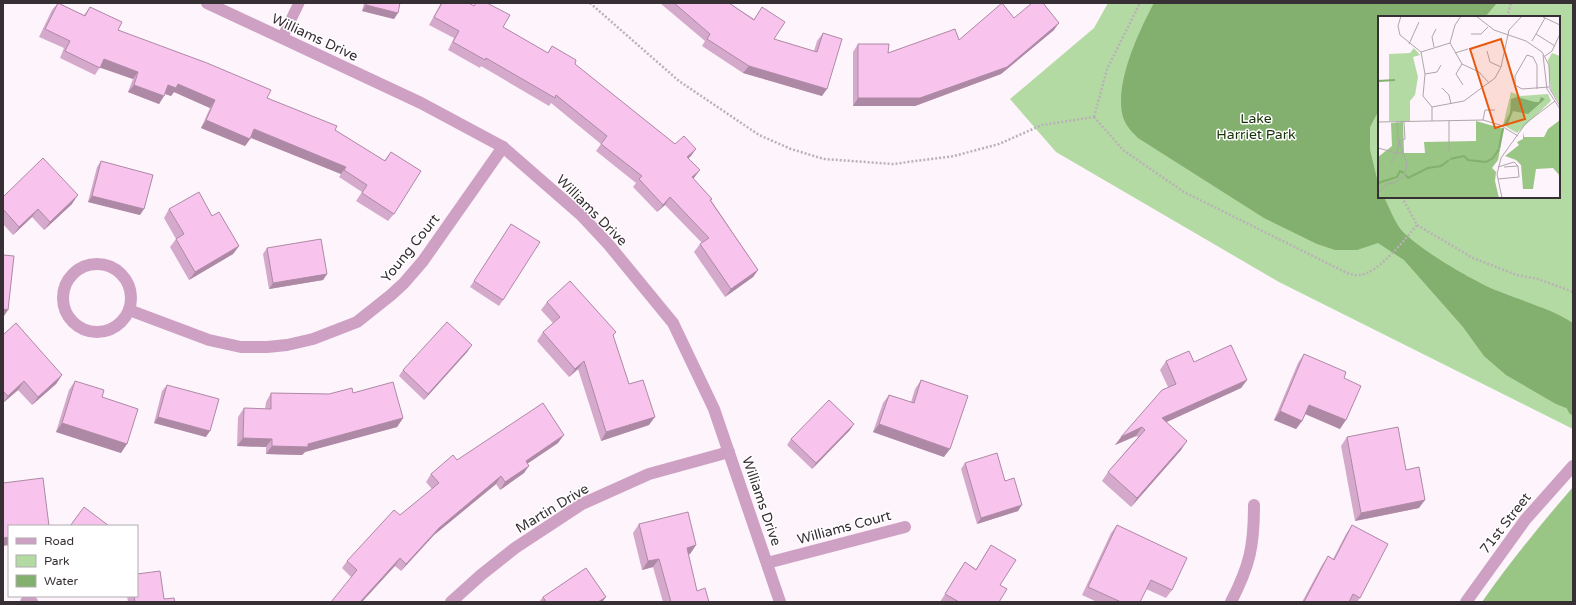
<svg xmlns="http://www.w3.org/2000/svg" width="1576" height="605" font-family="'Varela Round',sans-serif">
	<rect width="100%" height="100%" fill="#fef4fb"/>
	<!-- green -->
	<path fill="#b3daa2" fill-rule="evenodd" d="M 1108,3 L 1573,3 L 1573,429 L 1279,282 L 1056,152 L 1010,99 L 1094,28 ZM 1379,17 L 1559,17 L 1559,197 L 1379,197 Z"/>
	<!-- forest -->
	<path fill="#99c685" d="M 1573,487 L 1573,602 L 1482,602 C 1510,562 1541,524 1573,487 Z"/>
	<!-- water -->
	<path fill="#83af6f" d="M 1154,3 L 1497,3 L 1485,17 L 1379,17 L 1379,110 L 1370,127 L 1370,150 L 1379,187 L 1379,197 L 1384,197 C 1389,207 1393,218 1399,227 C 1411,245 1476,283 1498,291 C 1524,302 1550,308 1573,323 L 1573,401 L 1566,408 L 1556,404 L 1506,375 L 1484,356 L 1463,327 L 1404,260 L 1378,243 L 1357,250 L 1335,250 L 1317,244 L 1264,218 L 1138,138 C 1131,131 1124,124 1122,113 C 1116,80 1139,31 1154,3 Z"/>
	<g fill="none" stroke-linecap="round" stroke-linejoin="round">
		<!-- stream -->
		<path stroke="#83af6f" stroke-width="7" d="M 1565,397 L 1572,411"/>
		<!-- path -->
		<g stroke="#bab1b8" stroke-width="2.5" stroke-dasharray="2 2" stroke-linecap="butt">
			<path d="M 590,3 L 679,81 L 759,135 L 791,149 L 824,159 L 893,164 L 954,156 L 999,144 L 1042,125 L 1094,117"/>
			<path d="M 1507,17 L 1511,3"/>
			<path d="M 1094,117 L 1123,150 L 1184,192 L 1347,273 C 1351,274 1355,276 1359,275 C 1378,274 1405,239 1417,225"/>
			<path d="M 1094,117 L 1107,69 L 1140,3"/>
			<path d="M 1402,197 L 1417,225 L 1473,258 L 1517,275 L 1538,279 L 1573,292"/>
		</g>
		<!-- lane -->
		<path stroke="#cea1c4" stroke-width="11" d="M 282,38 L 299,3"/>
		<!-- street -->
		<g stroke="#cea1c4" stroke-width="12">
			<path d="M 207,3 L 421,103 L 503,147 L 581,215 L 609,245 L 673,323 L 714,409 L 780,602"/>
			<circle cx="97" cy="298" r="34"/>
			<path d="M 129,310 L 209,340 L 241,347 L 267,347 L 287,345 L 313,339 L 357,322 L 391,295 L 404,283 L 423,261 L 503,147"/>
			<path d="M 767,563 L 905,527"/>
			<path d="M 26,602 L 32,602"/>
			<path d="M 451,602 L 481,575 L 515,548 L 582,504 L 649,474 L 729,452"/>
			<path d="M 1231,602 C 1250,565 1254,546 1254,505"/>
			<path d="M 1466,602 L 1525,520 L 1573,466"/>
		</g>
	</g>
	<!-- wall -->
	<g fill="#d5a9cc">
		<path d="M 58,3 L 84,15 L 90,7 L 118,30 L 267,98 L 335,130 L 384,161 L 391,152 L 394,214 L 388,221 L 356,201 L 362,192 L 339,177 L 341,174 L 251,138 L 245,146 L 201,128 L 210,108 L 174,92 L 171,96 L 165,94 L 159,104 L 128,92 L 133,79 L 100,67 L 95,75 L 60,58 L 64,48 L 39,37 L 52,10 Z"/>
		<path d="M 364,3 L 400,3 L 394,19 L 362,11 Z"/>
		<path d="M 441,3 L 469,3 L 474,6 L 476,3 L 487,3 L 503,27 L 548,53 L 552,46 L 675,144 L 696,149 L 688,158 L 694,178 L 693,179 L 712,199 L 711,200 L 758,270 L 753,277 L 725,297 L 694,252 L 700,244 L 702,243 L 665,205 L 657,212 L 633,187 L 636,183 L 596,151 L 601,144 L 551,103 L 549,106 L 481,66 L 480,68 L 448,50 L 454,38 L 429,25 Z"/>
		<path d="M 660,3 L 729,3 L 754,19 L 762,7 L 774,39 L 814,51 L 817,41 L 823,33 L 822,96 L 743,73 L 702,46 L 705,41 Z"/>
		<path d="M 1014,18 L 1054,30 L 1001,74 L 915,106 L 853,106 L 853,52 L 858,44 L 888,53 L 959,40 Z"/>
		<path d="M 101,161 L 140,215 L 88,202 L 97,167 Z"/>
		<path d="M 3,197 L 72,204 L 44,230 L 32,217 L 13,235 L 3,224 Z"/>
		<path d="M 169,209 L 212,216 L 239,246 L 233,254 L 189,280 L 170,247 L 176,239 L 164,218 Z"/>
		<path d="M 511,224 L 503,300 L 499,306 L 470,287 Z"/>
		<path d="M 267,248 L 327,274 L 323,280 L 269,289 L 263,254 Z"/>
		<path d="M 547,302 L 616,332 L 613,336 L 629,384 L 649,425 L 601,441 L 578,369 L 569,377 L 537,341 L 543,332 L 553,323 L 541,310 Z"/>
		<path d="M 3,335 L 62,375 L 56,384 L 32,405 L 18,390 L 3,403 Z"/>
		<path d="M 468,351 L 424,400 L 399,376 L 403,370 Z"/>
		<path d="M 1304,354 L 1344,378 L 1340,429 L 1305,414 L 1302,421 L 1296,429 L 1274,420 L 1298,363 Z"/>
		<path d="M 1166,361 L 1194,362 L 1247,380 L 1241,388 L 1166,422 L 1181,450 L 1131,507 L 1102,481 L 1108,472 L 1138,437 L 1136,436 L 1115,445 L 1168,387 L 1160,370 Z"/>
		<path d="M 921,380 L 944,457 L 873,432 L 883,403 L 889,395 L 911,402 L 915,389 Z"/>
		<path d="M 75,381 L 102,397 L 121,453 L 56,432 L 69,390 Z"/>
		<path d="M 167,385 L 206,437 L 154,423 L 162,391 Z"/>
		<path d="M 271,393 L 329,394 L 353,393 L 403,418 L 397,427 L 305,452 L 302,455 L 266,454 L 266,447 L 237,446 L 238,417 L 244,408 L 265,409 L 266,402 Z"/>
		<path d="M 850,430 L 812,469 L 787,445 L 791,439 Z"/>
		<path d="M 1347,437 L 1406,470 L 1419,508 L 1355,521 L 1341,446 Z"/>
		<path d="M 558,443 L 528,463 L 524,473 L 500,490 L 496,484 L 434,535 L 401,571 L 395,566 L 351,577 L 342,568 L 347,561 L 400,515 L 432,489 L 426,482 L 431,474 L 457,460 Z"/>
		<path d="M 965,463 L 1005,481 L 1018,511 L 977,524 L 961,469 Z"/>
		<path d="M 639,524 L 696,545 L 690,554 L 688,554 L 697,591 L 709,602 L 663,602 L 653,567 L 642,570 L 633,533 Z"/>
		<path d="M 1117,525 L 1172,590 L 1166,598 L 1146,589 L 1140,602 L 1097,602 L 1082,595 L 1111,533 Z"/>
		<path d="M 1352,525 L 1360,598 L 1357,602 L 1302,602 L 1322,565 L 1328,556 L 1333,559 L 1346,534 Z"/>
		<path d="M 991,545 L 1000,585 L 999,602 L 940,602 L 965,562 L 976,569 Z"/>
		<path d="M 127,596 L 137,596 L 164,599 L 175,602 L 128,602 Z"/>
		<path d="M 543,597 L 606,597 L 602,602 L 539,602 Z"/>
	</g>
	<!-- shaded-wall -->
	<g fill="#ae89a6">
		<path d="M 366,5 L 398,13 L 394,19 L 362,11 Z"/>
		<path d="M 1059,23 L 1054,30 L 1001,74 L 915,106 L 853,106 L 858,98 Z"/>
		<path d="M 104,59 L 138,72 L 133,79 L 98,67 Z"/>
		<path d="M 749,66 L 827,89 L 822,96 L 743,73 Z"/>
		<path d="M 178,84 L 215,100 L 210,108 L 174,92 L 171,96 L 163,93 L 168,85 Z"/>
		<path d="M 134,85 L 164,96 L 159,104 L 128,92 Z"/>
		<path d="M 206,120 L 250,139 L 245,146 L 201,128 Z"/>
		<path d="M 254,129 L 346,167 L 341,174 L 249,137 Z"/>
		<path d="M 696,149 L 691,156 L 682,165 L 687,157 Z"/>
		<path d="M 700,170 L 694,178 L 686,185 L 692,177 Z"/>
		<path d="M 78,195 L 72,204 L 44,230 L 50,222 Z"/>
		<path d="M 92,196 L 144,209 L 140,215 L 88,202 Z"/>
		<path d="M 670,197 L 665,205 L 657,212 L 663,205 Z"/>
		<path d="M 38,209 L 32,217 L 13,235 L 19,227 Z"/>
		<path d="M 239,246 L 233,254 L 189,280 L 195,272 Z"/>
		<path d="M 758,270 L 753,277 L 725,297 L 731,289 Z"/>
		<path d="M 327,274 L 323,280 L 269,289 L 273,283 Z"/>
		<path d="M 3,309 L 8,310 L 4,316 L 3,315 Z"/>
		<path d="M 472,345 L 468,351 L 424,400 L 428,394 Z"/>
		<path d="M 584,361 L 578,369 L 569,377 L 575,369 Z"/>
		<path d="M 62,375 L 56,384 L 32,405 L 38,397 Z"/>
		<path d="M 1247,380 L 1241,388 L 1156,427 L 1162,418 Z"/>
		<path d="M 24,381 L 18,390 L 3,403 L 8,396 Z"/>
		<path d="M 1309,405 L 1346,420 L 1340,429 L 1303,413 Z"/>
		<path d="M 1280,411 L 1302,421 L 1296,429 L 1274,420 Z"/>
		<path d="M 158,417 L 210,431 L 206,437 L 154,423 Z"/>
		<path d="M 655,417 L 649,425 L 601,441 L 606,432 Z"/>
		<path d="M 403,418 L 397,427 L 305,452 L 302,455 L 266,454 L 272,446 L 308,444 Z"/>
		<path d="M 62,423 L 127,444 L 121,453 L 56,432 Z"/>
		<path d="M 854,424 L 850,430 L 812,469 L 816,463 Z"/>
		<path d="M 879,424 L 950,449 L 944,457 L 873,432 Z"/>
		<path d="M 1142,427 L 1136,436 L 1115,445 L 1121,437 Z"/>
		<path d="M 564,435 L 558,443 L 521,468 L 526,461 Z"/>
		<path d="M 243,438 L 272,439 L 266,447 L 237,446 Z"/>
		<path d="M 1187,441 L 1181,450 L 1131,507 L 1137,498 Z"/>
		<path d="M 529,466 L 524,473 L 500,490 L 505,482 Z"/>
		<path d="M 501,476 L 496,484 L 434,535 L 401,571 L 406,564 L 439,528 Z"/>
		<path d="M 1425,500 L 1419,508 L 1355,521 L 1361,513 Z"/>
		<path d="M 1022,505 L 1018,511 L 977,524 L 981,518 Z"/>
		<path d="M 9,537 L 9,545 L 3,546 L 3,538 Z"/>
		<path d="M 696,545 L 690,554 L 681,556 L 687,548 Z"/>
		<path d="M 400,558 L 395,566 L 362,602 L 360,602 Z"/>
		<path d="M 659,559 L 653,567 L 642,570 L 648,561 Z"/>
		<path d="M 606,597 L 602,602 L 598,602 Z"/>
	</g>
	<!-- building -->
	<g fill="#f8c4ed" stroke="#ae89a6">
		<path d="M 58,3 L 85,16 L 90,7 L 122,22 L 118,30 L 207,63 L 271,90 L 267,98 L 337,126 L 335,130 L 385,161 L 391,152 L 421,171 L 394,214 L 362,193 L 367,185 L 344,170 L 346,167 L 254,129 L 250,139 L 206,120 L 215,100 L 178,84 L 176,88 L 168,85 L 164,96 L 134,85 L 138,72 L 104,59 L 100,68 L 65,51 L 70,41 L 45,29 Z"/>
		<path d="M 367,3 L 400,3 L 398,13 L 366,5 Z"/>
		<path d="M 442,3 L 469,3 L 474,6 L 476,3 L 487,3 L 510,15 L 503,27 L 548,53 L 552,46 L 576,60 L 575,64 L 675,144 L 684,136 L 696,149 L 687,157 L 700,170 L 692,177 L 712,199 L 710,200 L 758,270 L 731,289 L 700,244 L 709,238 L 670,197 L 663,205 L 639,179 L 642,176 L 601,144 L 607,136 L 556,95 L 555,98 L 486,58 L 485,60 L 453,42 L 459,31 L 434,17 Z"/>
		<path d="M 674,3 L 729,3 L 754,20 L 762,7 L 785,22 L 774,39 L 817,52 L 823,33 L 842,39 L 827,89 L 749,66 L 707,39 L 710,34 Z"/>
		<path d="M 1002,3 L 1014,18 L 1032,3 L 1043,3 L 1059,23 L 1007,67 L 920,98 L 858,98 L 858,44 L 889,44 L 888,53 L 955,29 L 959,40 Z"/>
		<path d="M 43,158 L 78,195 L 50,222 L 38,209 L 19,227 L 3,209 L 3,197 Z"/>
		<path d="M 101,161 L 153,175 L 144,209 L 92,196 Z"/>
		<path d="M 199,192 L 212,216 L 219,212 L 239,246 L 195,272 L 176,239 L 184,234 L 169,209 Z"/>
		<path d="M 511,224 L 540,242 L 503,300 L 474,281 Z"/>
		<path d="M 321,239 L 327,274 L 273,283 L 267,248 Z"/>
		<path d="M 3,255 L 14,256 L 8,310 L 3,309 Z"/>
		<path d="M 570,281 L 616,332 L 613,335 L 629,384 L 643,380 L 655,417 L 606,432 L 584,361 L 575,369 L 543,332 L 560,317 L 547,302 Z"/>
		<path d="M 447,322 L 472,345 L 428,394 L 403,370 Z"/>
		<path d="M 16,323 L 62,375 L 38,397 L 24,381 L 8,396 L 3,391 L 3,335 Z"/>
		<path d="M 1231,345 L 1247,380 L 1162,418 L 1187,441 L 1137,498 L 1108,472 L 1145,430 L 1142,427 L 1121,437 L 1162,390 L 1176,384 L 1166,361 L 1189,351 L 1194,362 Z"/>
		<path d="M 1304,354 L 1346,372 L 1344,378 L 1361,386 L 1346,420 L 1309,405 L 1302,421 L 1280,411 Z"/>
		<path d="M 921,380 L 968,396 L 950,449 L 879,424 L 889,395 L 914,403 Z"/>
		<path d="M 75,381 L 104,390 L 102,397 L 138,409 L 127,444 L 62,423 Z"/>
		<path d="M 393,382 L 403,418 L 308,444 L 308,447 L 272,446 L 272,439 L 243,438 L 244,408 L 271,409 L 271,393 L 329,394 L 352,388 L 353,393 Z"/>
		<path d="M 167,385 L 219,399 L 210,431 L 158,417 Z"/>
		<path d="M 829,400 L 854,424 L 816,463 L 791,439 Z"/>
		<path d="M 543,403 L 564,435 L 526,461 L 529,466 L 505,482 L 501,476 L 439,528 L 406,564 L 400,558 L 360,602 L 331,602 L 357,570 L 347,561 L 394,510 L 400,515 L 439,483 L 431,474 L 453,455 L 457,460 Z"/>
		<path d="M 1398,427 L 1406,470 L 1419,467 L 1425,500 L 1361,513 L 1347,437 Z"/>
		<path d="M 997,453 L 1005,481 L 1014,478 L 1022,505 L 981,518 L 965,463 Z"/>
		<path d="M 43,478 L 49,526 L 9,526 L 9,537 L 3,538 L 3,483 Z"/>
		<path d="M 84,507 L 109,526 L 70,526 Z"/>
		<path d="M 688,512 L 696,545 L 687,548 L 697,591 L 705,588 L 709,602 L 671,602 L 659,559 L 648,561 L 639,524 Z"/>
		<path d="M 1117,525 L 1187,558 L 1172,590 L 1151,580 L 1140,602 L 1121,602 L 1088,587 Z"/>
		<path d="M 1352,525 L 1388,544 L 1360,598 L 1353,594 L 1349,602 L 1304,602 L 1328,556 L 1334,560 Z"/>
		<path d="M 991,545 L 1016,560 L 1000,585 L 1007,589 L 999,602 L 959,602 L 945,594 L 965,562 L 976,570 Z"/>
		<path d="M 586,568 L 606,597 L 598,602 L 546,602 L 543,597 Z"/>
		<path d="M 160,571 L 164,599 L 174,598 L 175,602 L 135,602 L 134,596 L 137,596 L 137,574 Z"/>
	</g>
	<g text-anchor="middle" stroke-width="3" stroke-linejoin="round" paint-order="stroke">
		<!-- street labels -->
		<g font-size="14" fill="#362f34" stroke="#fff">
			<text transform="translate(315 37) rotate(25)" y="5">Williams Drive</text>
			<text transform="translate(592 210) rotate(45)" y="5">Williams Drive</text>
			<text transform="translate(410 248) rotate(-51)" y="5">Young Court</text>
			<text transform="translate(762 501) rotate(71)" y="5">Williams Drive</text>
			<text transform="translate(552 508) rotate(-31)" y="5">Martin Drive</text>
			<text transform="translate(1505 523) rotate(-52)" y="5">71st Street</text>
			<text transform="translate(844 527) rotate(-15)" y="5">Williams Court</text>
		</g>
		<!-- park labels -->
		<g font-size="14" fill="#163305" stroke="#fff">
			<text x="1256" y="123">Lake<tspan x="1256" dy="16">Harriet Park</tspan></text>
		</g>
	</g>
	<!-- overview -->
	<g transform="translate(1378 16)">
		<rect width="182" height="182" fill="#fef4fb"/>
		<path d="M 36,32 L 42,39 L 35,41 L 40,61 L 37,79 L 32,85 L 32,105 L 11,105 L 11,38 L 32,37 ZM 174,37 L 182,40 L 182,88 L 173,74 L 170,44 ZM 133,76 L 142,80 L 170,78 L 173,85 L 139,117 L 125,109 Z" fill="#b3daa2"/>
		<path d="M 182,104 L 182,160 L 175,152 L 158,153 L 155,173 L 145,173 L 143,149 L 138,144 L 127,140 L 141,129 L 139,126 L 145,123 L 145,116 L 146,121 L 166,121 L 170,113 ZM 98,105 L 126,113 L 120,144 L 114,152 L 118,156 L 117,165 L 121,182 L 0,182 L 0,141 L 14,130 L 13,107 L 25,106 L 26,137 L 47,137 L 46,126 L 98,125 Z" fill="#99c685"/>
		<path d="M 139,81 L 157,86 L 161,86 L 163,81 L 167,83 L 150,98 L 135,95 L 129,110 L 126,108 L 132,97 L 133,83 Z" fill="#83af6f"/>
		<path fill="none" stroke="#83af6f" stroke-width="2" d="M 0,65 L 17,64M 121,132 L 125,112M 72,143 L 86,140 L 90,144 L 108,146 L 115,142 L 121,133M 28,159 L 30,162 L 50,152 L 63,150 L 71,144M 0,167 L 19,161 L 22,155 L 26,157"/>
		<path fill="none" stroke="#aea5ab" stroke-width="1" d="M 23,0 L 20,10 L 22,19 L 43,36 L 47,58 L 45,80 L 54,91 L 54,105M 98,0 L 116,14 L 148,25 L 164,36 L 171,49 L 172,73 L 182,90M 163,0 L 182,9M 93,18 L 103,18 L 110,11M 158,18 L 177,30M 154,25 L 167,2M 72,27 L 84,48 L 101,56 L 111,67M 72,27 L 77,9 L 83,0M 31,28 L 41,6M 56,31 L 54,21 L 58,13M 109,35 L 112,46 L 123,51M 43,36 L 72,27M 77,37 L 90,33M 149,39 L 137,60 L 137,69 L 144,73 L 171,71M 149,39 L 155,41 L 159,49 L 159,73M 165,39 L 169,73 L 182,93M 167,40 L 174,35 L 182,18M 84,48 L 78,58 L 85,69M 47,58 L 59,56 L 63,49M 64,72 L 71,79 L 73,88M 54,91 L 86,85 L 117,62 L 123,51 L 131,14 L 144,0M 105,104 L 107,94 L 117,94M 71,105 L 71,135M 0,106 L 105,104 L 122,109 L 140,120M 0,132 L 19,137 L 21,126 L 27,123 L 26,106M 13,147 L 19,137 L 24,137M 120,151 L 136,146 L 140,150 L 141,161 L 120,163M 126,151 L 140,150M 0,177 L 8,168 L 16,167 L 27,159 L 29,148 L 20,122 L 19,106M 124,182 L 119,158 L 123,142 L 148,107 L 177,85"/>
		<path fill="#e8590c" fill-opacity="0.15" stroke="#e8590c" stroke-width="2" d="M 123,23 L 147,103 L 117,112 L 92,33 Z"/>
		<rect width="182" height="182" fill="none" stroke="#362f34" stroke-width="2"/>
	</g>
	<!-- border -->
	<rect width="1576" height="605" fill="none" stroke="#362f34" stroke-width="8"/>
	<!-- legend -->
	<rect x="8" y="525" width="130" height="72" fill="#ffffff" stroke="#afacae"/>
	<rect x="16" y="538" width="20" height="6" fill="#cea1c4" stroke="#afacae"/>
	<text x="44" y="545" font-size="12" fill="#362f34">Road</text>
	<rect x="16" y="555" width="20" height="12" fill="#b3daa2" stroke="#afacae"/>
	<text x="44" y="565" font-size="12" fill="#362f34">Park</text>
	<rect x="16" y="575" width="20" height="12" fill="#83af6f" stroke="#afacae"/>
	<text x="44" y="585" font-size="12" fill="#362f34">Water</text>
</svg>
